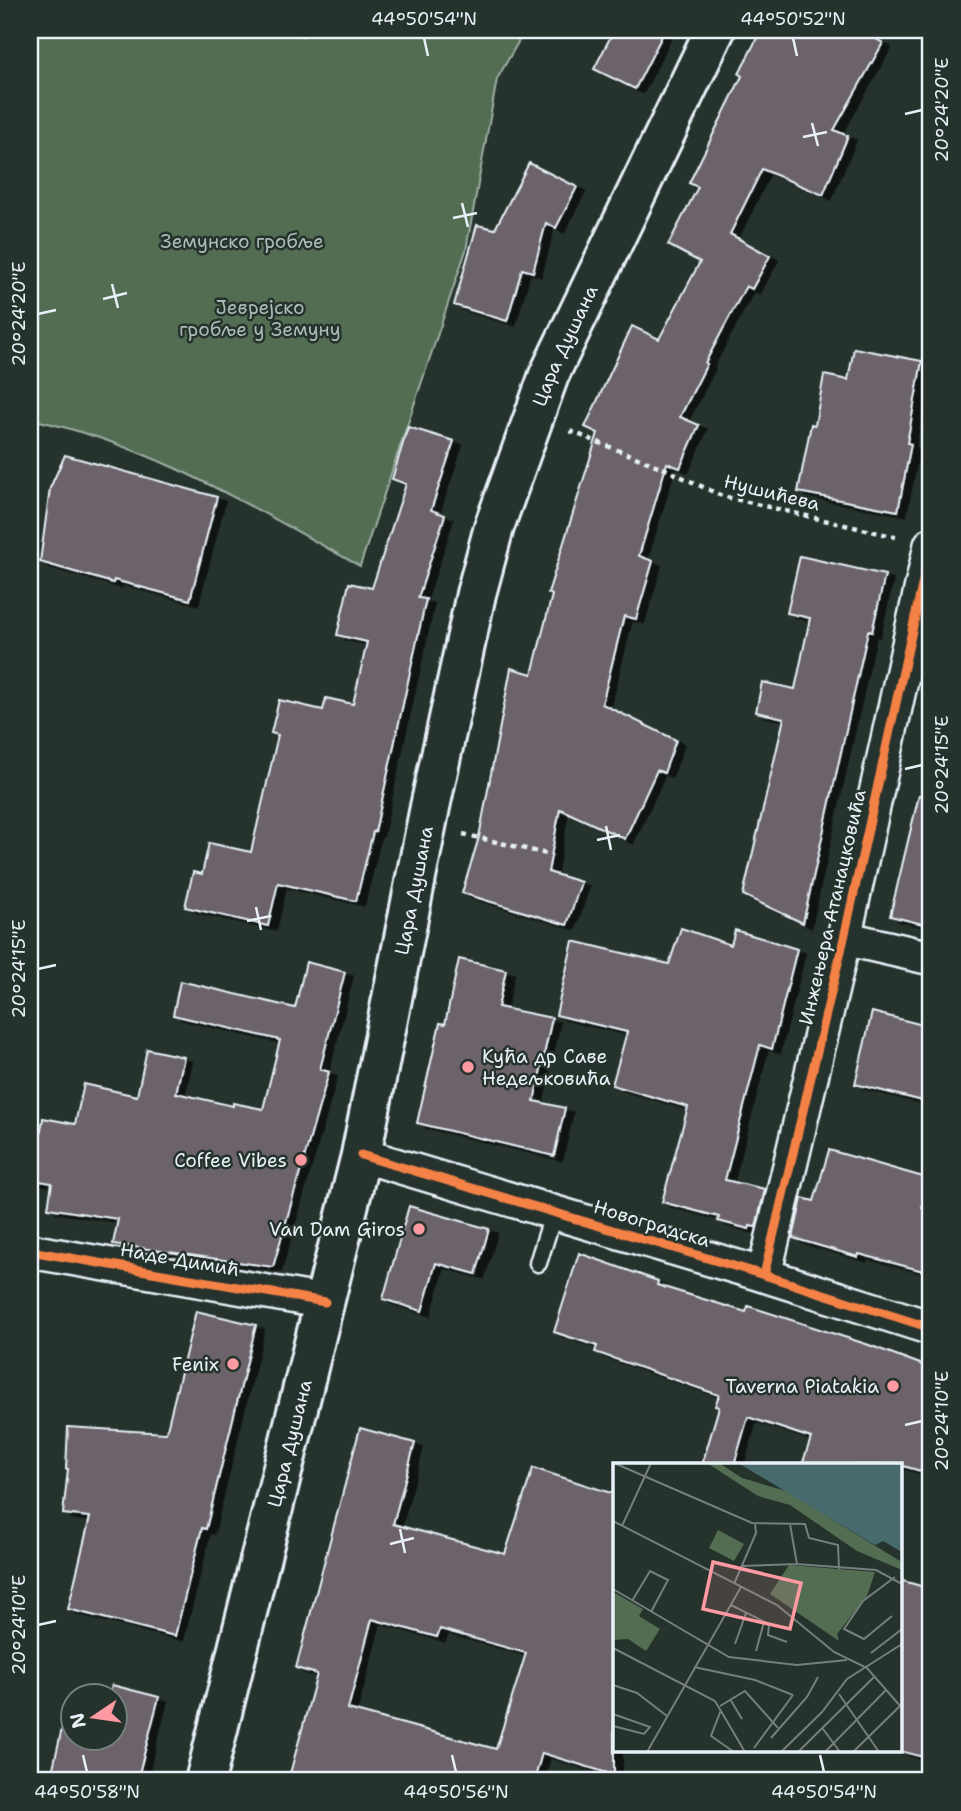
<svg xmlns="http://www.w3.org/2000/svg" width="961" height="1811" font-family="'Shantell Sans',sans-serif">
	<defs>
		<filter id="shadow"><feDropShadow dx="8" dy="4.5" stdDeviation="0" flood-color="#0009"/></filter>
	</defs>
	<rect width="100%" height="100%" fill="#26332d"/>
	<filter id="ink" filterUnits="userSpaceOnUse"><feTurbulence type="fractalNoise" baseFrequency=".0143" numOctaves="2"/><feDisplacementMap in="SourceGraphic" scale="14" xChannelSelector="R" yChannelSelector="G"/><feConvolveMatrix kernelMatrix="1 2 1 2 8 2 1 2 1" color-interpolation-filters="sRGB"/></filter>
	<g filter="url(#ink)">
		<!-- green -->
		<path fill="#536d53" stroke="#9eafa6" stroke-width="2" d="M 30,30 L 525,30 L 497,79 L 466,250 L 360,566 C 253,508 151,444 30,419 Z"/>
		<!-- building -->
		<g fill="#6c636a" stroke="#e8f1f8" stroke-width="2" fill-rule="evenodd" filter="url(#shadow)">
			<path d="M 614,30 L 665,30 L 635,89 L 594,69 Z"/>
			<path d="M 761,30 L 860,30 L 883,43 L 834,130 L 848,136 L 823,195 L 762,169 L 730,234 L 770,256 L 752,289 L 746,286 L 705,363 L 707,364 L 680,417 L 699,425 L 680,468 L 667,463 L 639,556 L 653,561 L 636,619 L 624,616 L 602,704 L 676,740 L 664,773 L 657,770 L 625,839 L 560,809 L 548,872 L 581,882 L 567,925 L 462,893 L 479,837 L 511,668 L 532,674 L 552,595 L 548,593 L 598,433 L 585,427 L 632,326 L 659,339 L 700,262 L 668,245 L 698,187 L 689,183 L 742,76 L 739,74 Z"/>
			<path d="M 529,163 L 577,187 L 556,228 L 546,223 L 533,272 L 522,269 L 507,321 L 454,305 L 477,225 L 495,229 Z"/>
			<path d="M 854,348 L 922,361 L 907,443 L 911,444 L 898,511 L 798,492 L 811,424 L 815,425 L 824,375 L 848,380 Z"/>
			<path d="M 408,427 L 454,441 L 431,510 L 445,515 L 418,598 L 426,599 L 375,832 L 373,832 L 356,901 L 278,883 L 268,926 L 185,907 L 193,872 L 202,874 L 209,843 L 251,852 L 278,735 L 271,733 L 279,700 L 323,710 L 326,698 L 353,704 L 367,642 L 337,635 L 349,583 L 372,588 L 406,484 L 392,479 Z"/>
			<path d="M 65,455 L 217,497 L 190,600 L 114,580 L 113,583 L 40,562 L 50,488 Z"/>
			<path d="M 800,556 L 885,575 L 872,632 L 868,631 L 803,923 L 743,895 L 784,718 L 756,712 L 762,682 L 795,689 L 810,618 L 787,613 Z"/>
			<path d="M 919,795 L 931,797 L 931,926 L 890,916 Z"/>
			<path d="M 681,928 L 731,945 L 735,930 L 797,949 L 772,1049 L 760,1045 L 725,1180 L 765,1189 L 756,1227 L 750,1226 L 749,1229 L 718,1221 L 719,1217 L 662,1202 L 688,1107 L 612,1085 L 627,1032 L 556,1015 L 573,941 L 669,964 Z"/>
			<path d="M 459,959 L 506,970 L 498,1007 L 552,1018 L 534,1101 L 565,1108 L 554,1156 L 417,1123 L 440,1023 L 445,1024 Z"/>
			<path d="M 306,962 L 345,972 L 320,1069 L 329,1072 L 273,1267 L 113,1244 L 118,1219 L 48,1208 L 52,1183 L 33,1180 L 43,1118 L 75,1124 L 84,1084 L 137,1096 L 147,1049 L 184,1057 L 176,1093 L 233,1106 L 233,1103 L 263,1109 L 280,1040 L 173,1015 L 180,981 L 295,1008 Z"/>
			<path d="M 872,1012 L 931,1027 L 931,1085 L 927,1102 L 855,1084 Z"/>
			<path d="M 829,1150 L 930,1179 L 922,1208 L 931,1211 L 931,1273 L 859,1254 L 858,1257 L 793,1238 L 802,1198 L 814,1201 Z"/>
			<path d="M 409,1206 L 489,1229 L 476,1274 L 436,1263 L 422,1311 L 383,1299 Z"/>
			<path d="M 579,1253 L 658,1281 L 657,1285 L 746,1312 L 748,1306 L 869,1345 L 931,1368 L 931,1474 L 900,1465 L 802,1465 L 811,1438 L 748,1417 L 734,1465 L 702,1465 L 719,1407 L 715,1406 L 719,1395 L 595,1352 L 597,1346 L 554,1332 Z"/>
			<path d="M 196,1311 L 256,1325 L 217,1484 L 206,1529 L 202,1528 L 175,1636 L 68,1609 L 90,1517 L 63,1514 L 68,1469 L 66,1469 L 68,1427 L 166,1433 Z"/>
			<path d="M 360,1428 L 415,1443 L 393,1524 L 505,1554 L 533,1468 L 614,1494 L 614,1775 L 542,1753 L 534,1781 L 288,1781 L 317,1674 L 296,1668 ZM 372,1619 L 437,1637 L 440,1629 L 526,1653 L 496,1749 L 348,1709 Z"/>
			<path d="M 900,1580 L 931,1589 L 931,1759 L 900,1751 Z"/>
			<path d="M 112,1685 L 159,1697 L 137,1781 L 50,1781 L 65,1715 L 74,1718 L 74,1738 L 116,1738 L 116,1696 L 109,1696 Z"/>
		</g>
		<g fill="none" stroke-linecap="round" stroke-linejoin="round">
			<!-- lane casing -->
			<g stroke="#e8f1f8" stroke-width="21">
				<path id="lane" d="M 538,1263 L 554,1212"/>
			</g>
			<!-- street casing -->
			<g stroke="#e8f1f8" stroke-width="38">
				<g id="street">
					<path d="M 844,938 L 931,958"/>
					<path d="M 361,1155 L 764,1275 L 931,1328"/>
					<path d="M 30,1251 L 325,1302"/>
					<path d="M 764,1275 L 844,938 L 931,545"/>
				</g>
			</g>
			<!-- secondary casing -->
			<g stroke="#e8f1f8" stroke-width="44">
				<g id="secondary">
					<path id="s1" d="M 205,1781 L 361,1155 L 430,807 L 476,594 L 494,527 L 549,375 L 715,30"/>
				</g>
			</g>
			<!-- path -->
			<g stroke="#e8f1f8" stroke-width="4.5" stroke-dasharray="5 5" stroke-linecap="butt">
				<path d="M 280,30 L 305,35 L 324,30"/>
				<path d="M 570,431 L 663,468 L 722,496 L 896,537"/>
				<path d="M 463,834 L 547,854"/>
			</g>
			<!-- lane -->
			<use href="#lane" stroke="#26332d" stroke-width="16"/>
			<!-- street -->
			<use href="#street" stroke="#26332d" stroke-width="33"/>
			<!-- secondary -->
			<use href="#secondary" stroke="#26332d" stroke-width="38"/>
			<!-- cycleway casing -->
			<g stroke="#26332d" stroke-width="13">
				<g id="cycleway">
					<path d="M 361,1155 L 764,1275 L 931,1328"/>
					<path d="M 30,1251 L 325,1302"/>
					<path d="M 764,1275 L 844,938 L 931,545"/>
				</g>
			</g>
			<!-- cycleway -->
			<use href="#cycleway" stroke="#f48246" stroke-width="9"/>
		</g>
	</g>
	<!-- ticks -->
	<path fill="none" stroke="#e8f1f8" stroke-width="2.5" d="M 424,38 L 428,56M 793,38 L 797,56M 905,114 L 922,110M 812,123 L 818,146M 803,137 L 827,132M 462,203 L 468,227M 453,218 L 477,213M 112,284 L 118,308M 103,299 L 127,293M 38,314 L 56,310M 905,769 L 922,765M 606,826 L 611,850M 597,840 L 620,835M 256,907 L 261,930M 247,921 L 271,916M 38,969 L 56,965M 905,1425 L 922,1421M 400,1529 L 405,1553M 390,1544 L 414,1538M 38,1625 L 56,1621M 83,1755 L 87,1772M 452,1755 L 456,1772M 820,1755 L 824,1772"/>
	<!-- markers -->
	<g fill="#ff9aa2" stroke="#26332d" stroke-width="2.5">
		<circle cx="468" cy="1067" r="7"/>
		<circle cx="301" cy="1160" r="7"/>
		<circle cx="419" cy="1229" r="7"/>
		<circle cx="233" cy="1364" r="7"/>
		<circle cx="893" cy="1386" r="7"/>
	</g>
	<g text-anchor="middle" stroke-width="5" stroke-linejoin="round" paint-order="stroke">
		<!-- park labels -->
		<g font-size="19" fill="#acbcb6" stroke="#26332d">
			<text x="242" y="248">Земунско гробље</text>
			<text x="260" y="314">Јеврејско<tspan x="260" dy="22">гробље у Земуну</tspan></text>
		</g>
		<!-- street labels -->
		<g font-size="19" fill="#e8f1f8" stroke="#26332d">
			<text dy="7" stroke="none"><textPath href="#s1" startOffset="1482">Цара Душана</textPath></text>
			<text transform="translate(772 492) rotate(14)" y="7">Нушићева</text>
			<text dy="7" stroke="none"><textPath href="#s1" startOffset="915">Цара Душана</textPath></text>
			<text transform="translate(832 907) rotate(-77)" y="7">Инжењера Атанацковића</text>
			<text transform="translate(652 1223) rotate(17)" y="7">Новоградска</text>
			<text transform="translate(180 1259) rotate(10)" y="7">Наде Димић</text>
			<text dy="7" stroke="none"><textPath href="#s1" startOffset="348">Цара Душана</textPath></text>
		</g>
		<!-- poi labels -->
		<g font-size="19" fill="#e8f1f8" stroke="#26332d" text-anchor="end">
			<text x="482" y="1063" text-anchor="start">Кућа др Саве<tspan x="482" dy="22">Недељковића</tspan></text>
			<text x="287" y="1167">Coffee Vibes</text>
			<text x="405" y="1236">Van Dam Giros</text>
			<text x="219" y="1371">Fenix</text>
			<text x="879" y="1393">Taverna Piatakia</text>
		</g>
	</g>
	<!-- overview -->
	<g transform="translate(613 1463)">
		<rect width="289" height="289" fill="#26332d"/>
		<path d="M 94,0 L 106,0 L 129,15 L 173,28 L 287,98 L 289,107 L 244,88 L 177,42 L 145,33 ZM 105,67 L 131,81 L 121,98 L 96,85 ZM 176,102 L 262,109 L 254,133 L 224,171 L 226,178 L 157,131 ZM 0,129 L 30,146 L 26,153 L 47,166 L 33,188 L 15,176 L 0,177 Z" fill="#536d53"/>
		<path d="M 125,0 L 289,0 L 289,89 L 270,78 L 262,82 Z" fill="#476b6c"/>
		<path fill="none" stroke="#747f7e" stroke-width="2" d="M 1,0 L 139,60 L 192,61 L 196,75 L 225,82 L 226,106M 0,58 L 164,142 L 221,189 L 254,205 L 289,245M 177,61 L 184,101M 9,63 L 38,0M 129,103 L 184,101 L 263,107 L 289,121M 121,121 L 143,70 L 142,61M 0,126 L 116,194 L 184,202 L 234,197M 19,138 L 37,108 L 55,117 L 38,149M 118,142 L 156,161 L 155,172 L 174,179M 279,153 L 251,176 L 231,166 L 250,138 L 282,114M 122,181 L 133,150M 0,185 L 102,238 L 132,289M 143,188 L 151,159M 258,190 L 289,166M 81,204 L 142,217 L 180,232M 0,222 L 24,230 L 54,253M 226,231 L 266,289M 117,236 L 129,256M 107,243 L 132,228 L 165,265M 108,247 L 98,273 L 121,289M 0,251 L 37,264 L 31,271 L 0,263M 210,266 L 227,289M 158,275 L 194,234 L 205,214M 141,285 L 180,232M 34,289 L 128,124M 168,289 L 209,249 L 234,216 L 289,181M 185,289 L 261,214M 212,289 L 273,227M 240,289 L 289,241"/>
		<path fill="#ff9aa2" fill-opacity="0.15" stroke="#ff9aa2" stroke-width="3.5" d="M 100,99 L 188,120 L 177,166 L 90,146 Z"/>
		<rect width="289" height="289" fill="none" stroke="#e8f1f8" stroke-width="3.5"/>
	</g>
	<!-- margin -->
	<rect width="961" height="1811" fill="none" stroke="#26332d" stroke-width="77"/>
	<!-- north arrow -->
	<g transform="translate(94 1717) rotate(257)"><circle r="33" fill="#26332d" stroke="#747f7e" stroke-width="2"/>
	<path d="M0-5L12 26L0 18L-12 26Z" fill="#ff9aa2"/>
	<text y="-10" font-size="19" font-weight="bold" text-anchor="middle" fill="#e8f1f8">N</text>
	</g>
	<rect x="38" y="38" width="884" height="1734" fill="none" stroke="#e8f1f8" stroke-width="2.5"/>
	<g font-size="18" text-anchor="middle" fill="#e8f1f8">
		<text x="424" y="25">44°50'54"N</text>
		<text x="793" y="25">44°50'52"N</text>
		<text transform="translate(942 110) rotate(-90)" y="6">20°24'20"E</text>
		<text transform="translate(19 314) rotate(-90)" y="6">20°24'20"E</text>
		<text transform="translate(942 765) rotate(-90)" y="6">20°24'15"E</text>
		<text transform="translate(19 969) rotate(-90)" y="6">20°24'15"E</text>
		<text transform="translate(942 1421) rotate(-90)" y="6">20°24'10"E</text>
		<text transform="translate(19 1625) rotate(-90)" y="6">20°24'10"E</text>
		<text x="87" y="1798">44°50'58"N</text>
		<text x="456" y="1798">44°50'56"N</text>
		<text x="824" y="1798">44°50'54"N</text>
	</g>
</svg>
